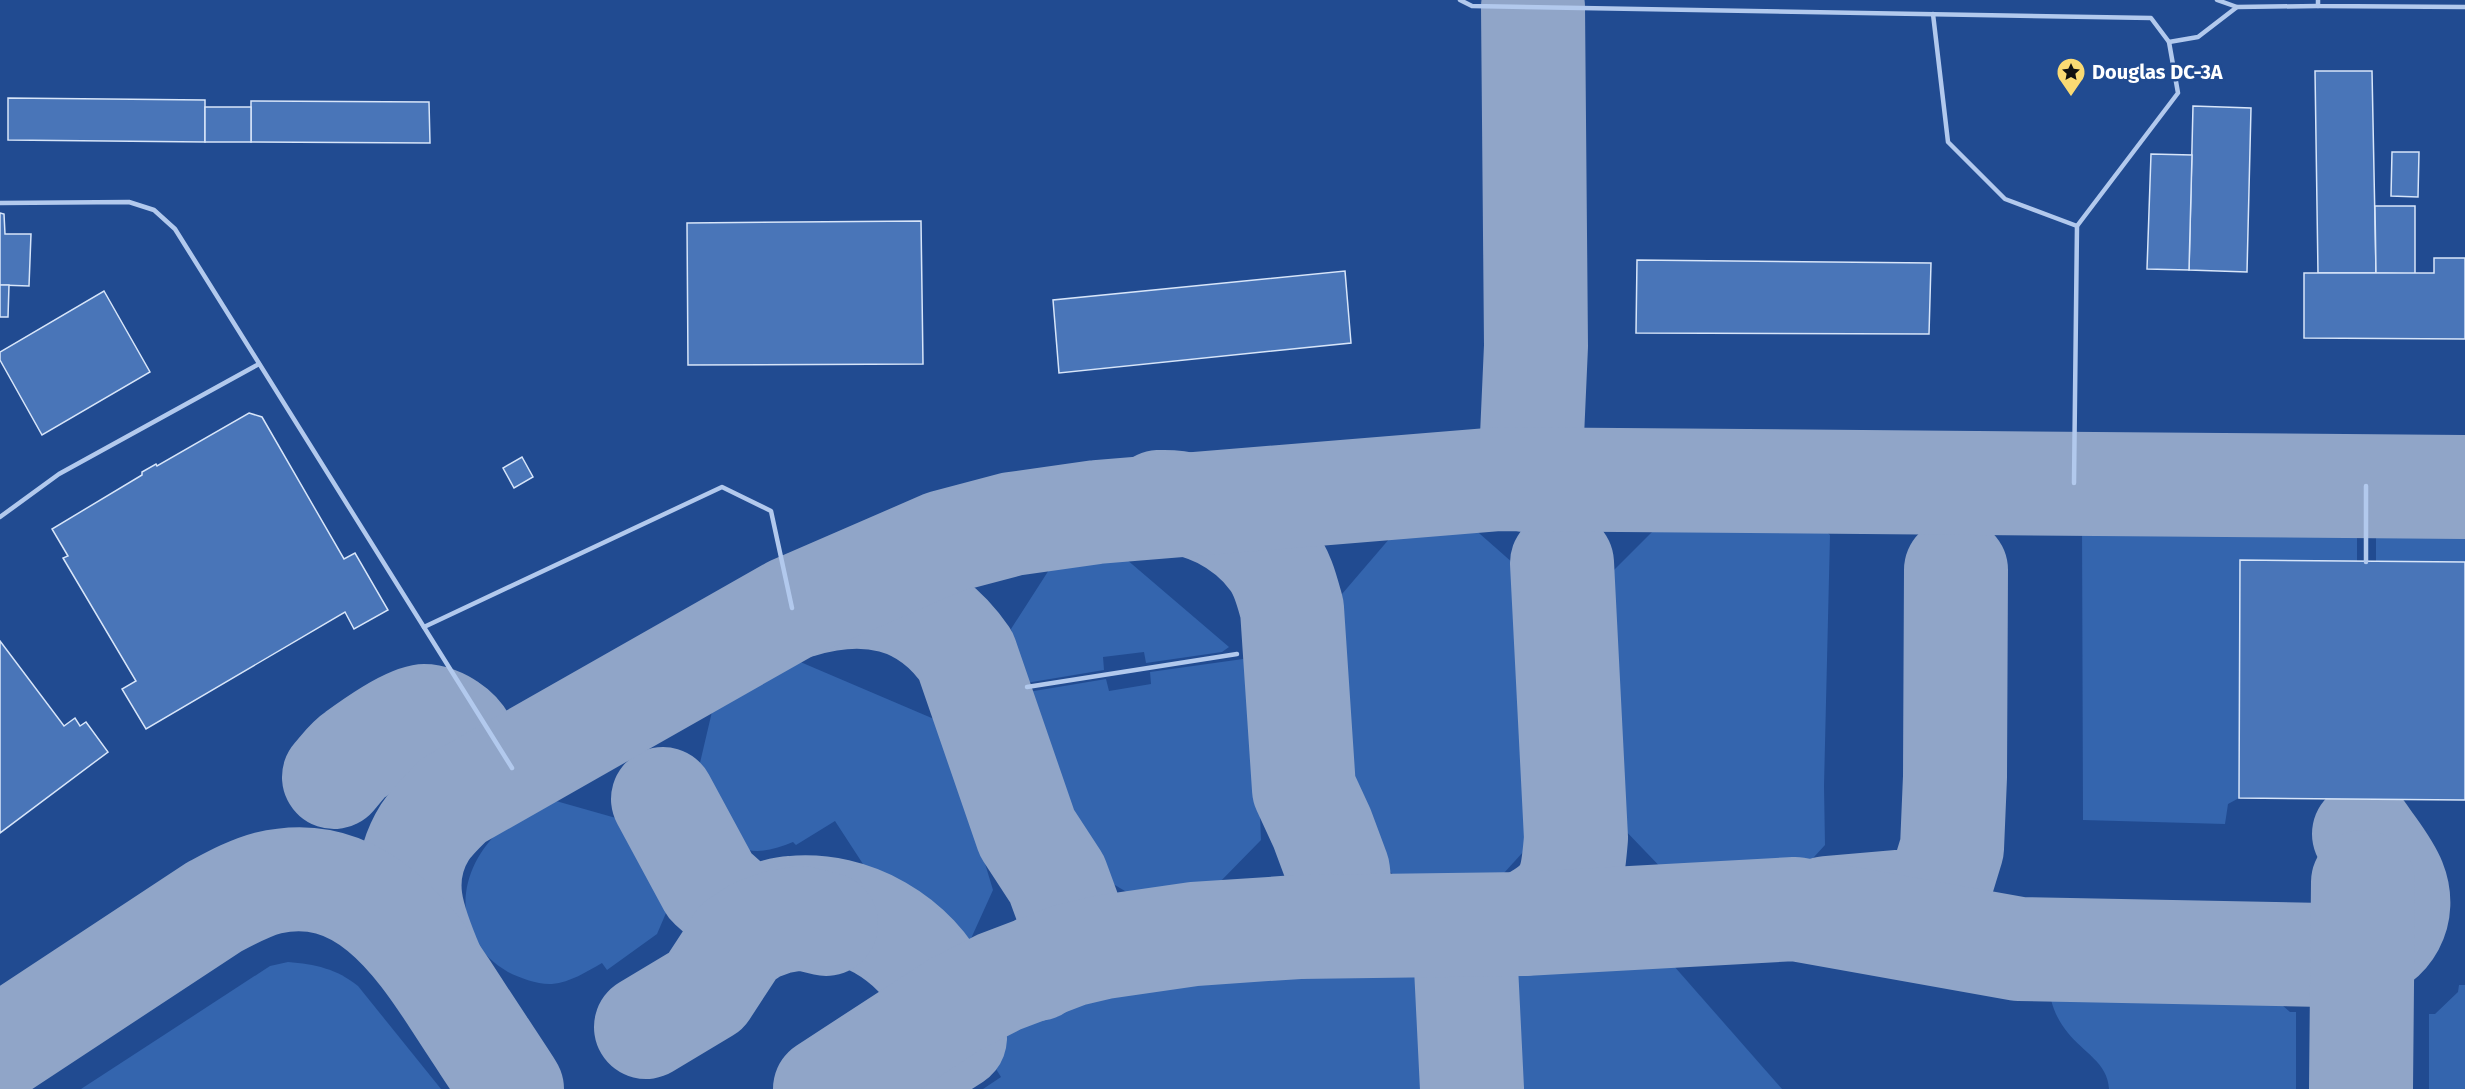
<svg xmlns="http://www.w3.org/2000/svg" width="2465" height="1089" font-family="'Fira Sans',sans-serif">
	<rect width="100%" height="100%" fill="#214b91"/>
	<!-- green -->
	<g fill="#3465ae">
		<path d="M 1667,517 L 1805,520 L 1820,526 L 1830,535 L 1824,786 L 1825,845 L 1803,869 L 1670,877 L 1620,825 L 1605,579 Z"/>
		<path d="M 1463,519 L 1530,578 L 1543,830 L 1494,884 L 1408,888 L 1352,837 L 1342,594 L 1402,524 Z"/>
		<path d="M 2082,521 L 2348,522 L 2357,535 L 2357,561 L 2240,561 L 2239,798 L 2228,804 L 2225,824 L 2083,820 Z"/>
		<path d="M 2386,523 L 2465,523 L 2465,562 L 2376,562 L 2376,535 Z"/>
		<path d="M 1119,553 L 1229,647 L 1222,652 L 1146,663 L 1144,652 L 1103,657 L 1104,670 L 1026,683 L 1011,629 L 1056,559 Z"/>
		<path d="M 791,658 L 934,719 L 944,727 L 993,890 L 964,954 L 932,970 L 835,821 L 796,845 L 793,842 C 775,849 756,856 737,846 L 696,780 L 714,703 Z"/>
		<path d="M 1243,659 L 1254,668 L 1261,840 L 1215,887 L 1135,897 L 1083,866 L 1028,692 L 1106,679 L 1109,691 L 1151,684 L 1150,672 Z"/>
		<path d="M 556,801 L 630,822 L 663,872 L 669,893 L 669,906 L 657,934 L 607,970 L 602,963 C 586,972 571,982 552,984 C 539,985 520,978 508,972 C 449,938 455,868 504,827 C 520,814 535,803 556,801 Z"/>
		<path d="M 1659,949 L 1782,1089 L 1489,1089 L 1483,975 L 1498,958 Z"/>
		<path d="M 1432,960 L 1448,975 L 1455,1089 L 983,1089 L 1001,1077 L 981,1045 L 998,1032 L 1041,1013 L 1113,990 L 1206,974 Z"/>
		<path d="M 288,962 C 315,964 337,969 358,986 L 441,1089 L 81,1089 L 270,966 Z"/>
		<path d="M 2048,981 L 2268,983 L 2267,992 L 2290,1012 L 2296,1012 L 2296,1089 L 2109,1089 C 2108,1063 2083,1052 2068,1033 C 2055,1017 2050,1002 2048,981 Z"/>
		<path d="M 2459,985 L 2465,985 L 2465,1089 L 2429,1089 L 2429,1014 L 2435,1014 L 2458,992 Z"/>
	</g>
	<g fill="none" stroke-linecap="round" stroke-linejoin="round">
		<!-- taxiway -->
		<g stroke="#90a5c8" stroke-width="104">
			<path d="M 1530,481 L 1536,346 L 1533,7"/>
			<path d="M 1159,502 C 1201,500 1246,525 1271,558 C 1283,573 1287,591 1292,609 L 1304,789 L 1322,828 L 1338,871 L 1340,890 L 1334,908 L 1319,922 L 1298,927"/>
			<path d="M 800,606 C 866,586 926,597 966,656 L 1027,833 L 1057,879 L 1068,909 L 1070,927 L 1067,946 L 1037,969"/>
			<path d="M 334,777 C 341,769 347,760 356,754 C 371,743 406,718 424,716 C 432,716 442,720 449,725 C 478,744 472,776 454,800"/>
			<path d="M 663,799 L 710,886 L 747,919 C 761,915 777,909 792,908 C 853,902 916,938 942,994 C 948,1008 951,1024 955,1038 L 921,1060"/>
			<path d="M 1827,908 L 1931,899 L 1941,884 L 1952,848 L 1955,777 L 1956,570"/>
			<path d="M 1523,924 C 1569,901 1572,887 1576,838 L 1562,563"/>
			<path d="M 1464,926 L 1472,1089"/>
			<path d="M 432,966 C 413,921 396,878 425,832 C 433,820 444,810 454,800 L 792,608 L 944,542 L 1012,524 L 1097,512 L 1500,479 L 2465,487"/>
			<path d="M 646,1027 L 706,991 L 738,942 L 756,930 L 778,922 L 801,918 L 826,924"/>
			<path d="M 0,1048 L 214,907 C 231,898 249,888 268,883 C 359,861 414,938 457,1005 C 475,1033 494,1061 512,1089"/>
			<path d="M 825,1089 L 954,1005 L 999,982 L 1070,955 L 1104,947 L 1194,934 L 1298,927 L 1523,924 L 1795,909 L 2019,949 L 2324,955 C 2334,954 2347,955 2357,952 C 2390,943 2407,913 2394,881 C 2387,864 2374,849 2364,834"/>
			<path d="M 2361,1089 L 2363,882"/>
		</g>
	</g>
	<!-- building -->
	<g fill="#4975b8" stroke="#d7e5f9" stroke-width="1.5">
		<path d="M 2315,71 L 2372,71 L 2376,273 L 2318,273 Z"/>
		<path d="M 8,98 L 205,100 L 205,142 L 8,140 Z"/>
		<path d="M 251,101 L 429,102 L 430,143 L 251,142 Z"/>
		<path d="M 2193,106 L 2251,108 L 2247,272 L 2189,270 Z"/>
		<rect x="205" y="107" width="46" height="35"/>
		<path d="M 2392,152 L 2419,152 L 2418,197 L 2391,196 Z"/>
		<path d="M 2151,154 L 2192,155 L 2189,270 L 2147,269 Z"/>
		<path d="M 2375,206 L 2415,206 L 2415,274 L 2376,273 Z"/>
		<path d="M 0,213 L 4,214 L 5,234 L 31,234 L 29,286 L 0,285 Z"/>
		<path d="M 921,221 L 923,364 L 688,365 L 687,223 Z"/>
		<path d="M 2434,258 L 2465,258 L 2465,339 L 2304,338 L 2304,273 L 2434,273 Z"/>
		<path d="M 1637,260 L 1931,263 L 1929,334 L 1636,333 Z"/>
		<path d="M 1345,271 L 1351,343 L 1059,373 L 1053,300 Z"/>
		<path d="M 0,285 L 9,285 L 8,317 L 0,317 Z"/>
		<path d="M 104,291 L 150,372 L 42,435 L 0,360 L 0,352 Z"/>
		<path d="M 249,413 L 262,417 L 344,559 L 355,553 L 388,610 L 354,629 L 345,612 L 146,729 L 122,689 L 136,681 L 63,558 L 68,556 L 52,529 L 142,475 L 142,472 L 156,464 L 157,466 Z"/>
		<path d="M 522,457 L 533,477 L 514,488 L 503,468 Z"/>
		<path d="M 2240,560 L 2465,562 L 2465,800 L 2239,798 Z"/>
		<path d="M 0,641 L 64,726 L 75,718 L 80,726 L 86,722 L 108,752 L 0,833 Z"/>
	</g>
	<g fill="none" stroke-linecap="round" stroke-linejoin="round">
		<!-- lane -->
		<g stroke="#b2c9ed" stroke-width="4.5">
			<path d="M 1460,0 L 1472,6 L 2151,18 L 2169,42 L 2178,93 L 2077,226 L 2074,483"/>
			<path d="M 2217,0 L 2237,7"/>
			<path d="M 2318,0 L 2318,6 L 2465,7"/>
			<path d="M 1933,14 L 1948,142 L 2005,199 L 2077,226"/>
			<path d="M 2169,42 L 2198,37 L 2237,7 L 2318,6"/>
			<path d="M 0,203 L 129,202 L 154,210 L 175,229 L 512,768"/>
			<path d="M 0,517 L 59,474 L 259,364"/>
			<path d="M 2366,562 L 2366,486"/>
			<path d="M 424,627 L 722,487 L 771,511 L 792,608"/>
			<path d="M 1027,687 L 1237,654"/>
		</g>
	</g>
	<!-- icons -->
	<defs>
		<g id="sight-pin" transform="scale(1.5)"><path d="M0 17L-7.5 6A9.5 9.5 0 1 1 7.5 6Z" fill="#fada73" stroke="#214b91"/><path d="M0-6L1.8-2.2L6-1.7L2.9 1.2L3.7 5.4L0 3.3L-3.7 5.4L-2.9 1.2L-6-1.7L-1.8-2.2Z" fill="#111"/></g>
	</defs>
	<g fill-rule="evenodd">
		<use href="#sight-pin" x="2071" y="72"/>
	</g>
	<g text-anchor="middle" stroke-width="5" stroke-linejoin="round" paint-order="stroke">
		<!-- poi labels -->
		<g font-size="20" font-weight="bold" fill="#fff" stroke="#214b91" text-anchor="start">
			<text x="2092" y="79">Douglas DC-3A</text>
		</g>
	</g>
</svg>
